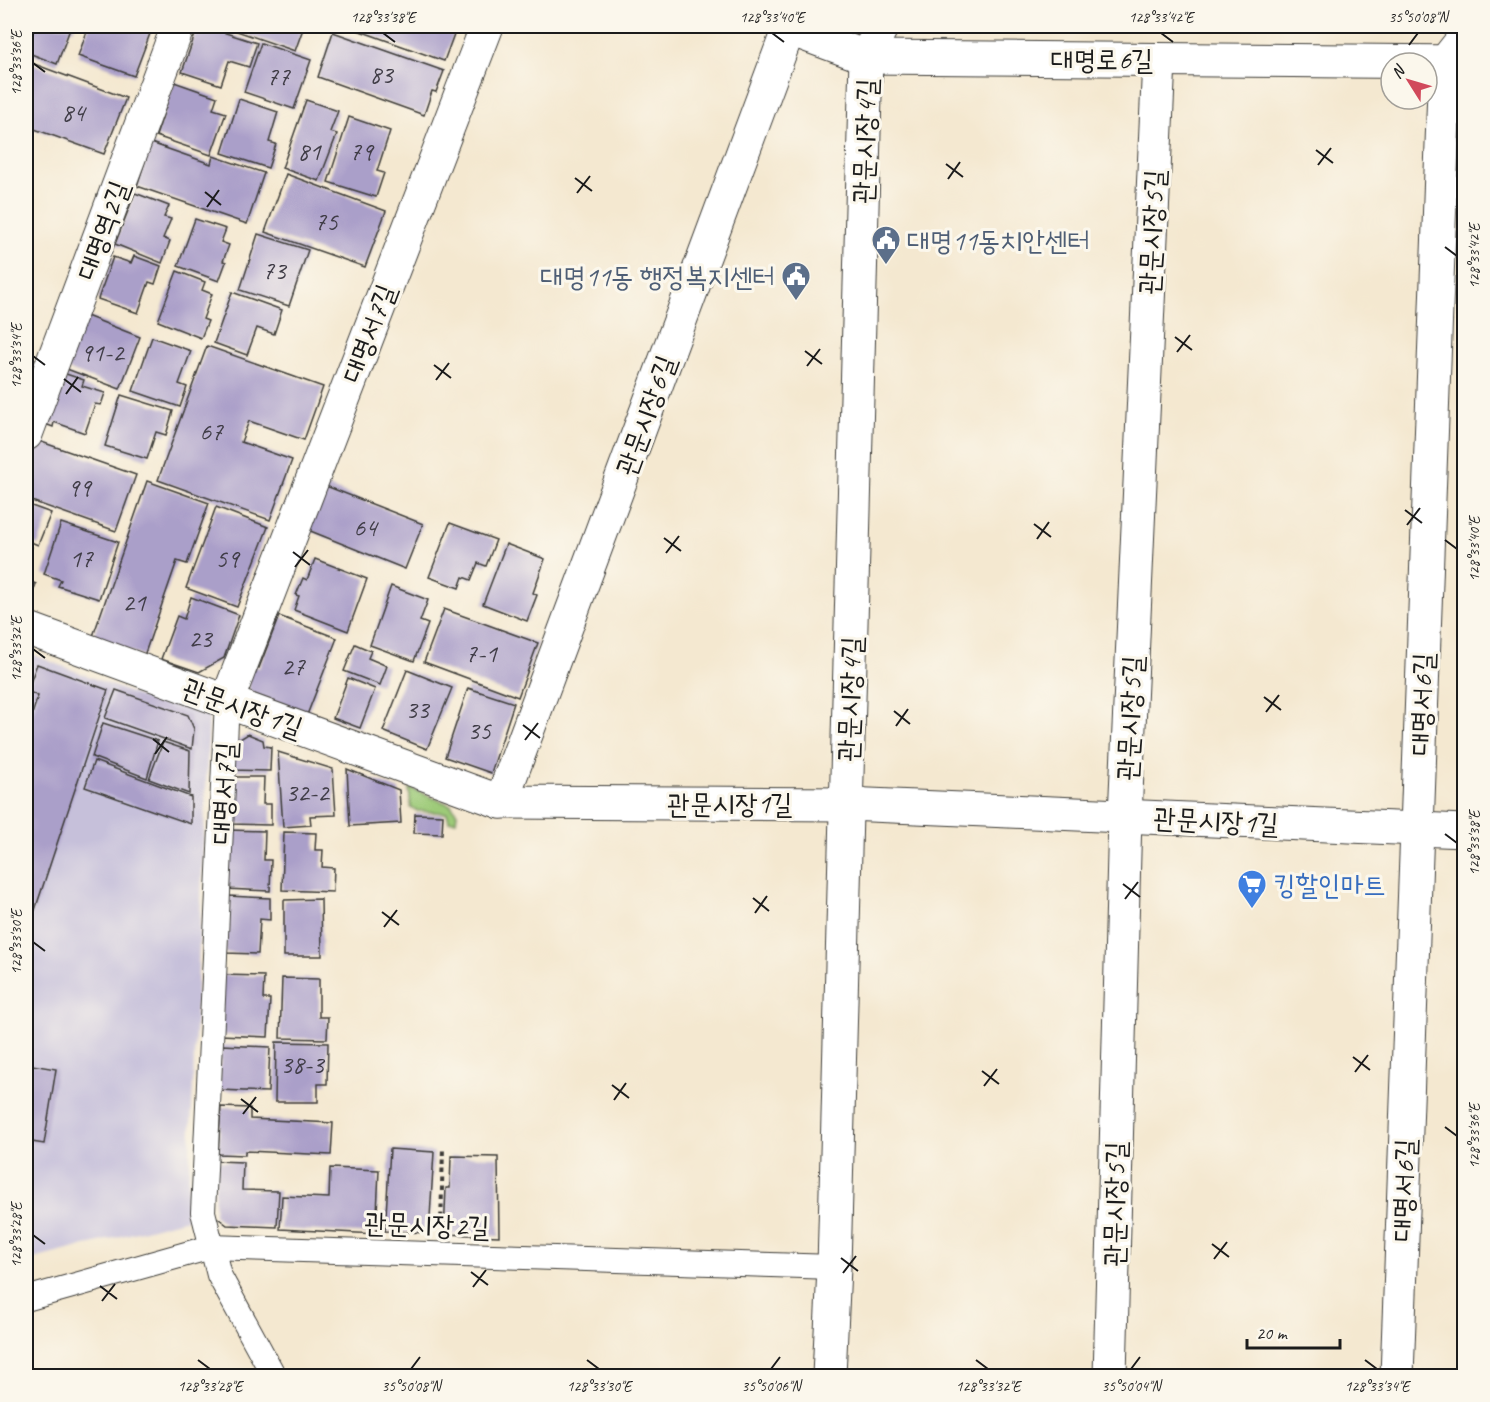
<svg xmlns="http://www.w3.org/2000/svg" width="1490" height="1402" font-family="Caveat,'Poor Story',sans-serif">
	<rect width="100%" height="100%" fill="#fbf7ec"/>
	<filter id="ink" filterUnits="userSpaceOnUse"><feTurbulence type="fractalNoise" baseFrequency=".0167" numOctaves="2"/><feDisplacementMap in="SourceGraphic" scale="12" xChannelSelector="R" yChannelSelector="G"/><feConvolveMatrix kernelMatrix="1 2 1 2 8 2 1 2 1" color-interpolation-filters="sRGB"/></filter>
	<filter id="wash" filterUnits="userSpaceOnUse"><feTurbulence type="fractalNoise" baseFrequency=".008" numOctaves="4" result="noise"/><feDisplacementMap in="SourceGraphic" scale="24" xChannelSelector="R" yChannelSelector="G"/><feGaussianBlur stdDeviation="1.35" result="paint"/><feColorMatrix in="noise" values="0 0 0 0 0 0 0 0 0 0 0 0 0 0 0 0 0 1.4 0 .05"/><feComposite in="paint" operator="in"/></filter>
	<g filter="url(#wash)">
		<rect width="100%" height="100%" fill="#f4e8d0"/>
		<!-- industrial -->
		<path fill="#c6c0da" d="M 26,652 L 139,696 L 209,715 L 187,1219 L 26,1261 Z"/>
		<!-- green -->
		<path fill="#9dca78" stroke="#5c734a" stroke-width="1.5" d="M 409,788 L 451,805 L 457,813 L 456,821 L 449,821 L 447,813 L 418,811 L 411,808 Z"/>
		<g id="blocks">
			<!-- building -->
			<g fill="#aa9fc9">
				<path d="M 35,26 L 75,26 L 73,30 L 70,29 L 57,64 L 26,52 Z"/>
				<path d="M 89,26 L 135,26 L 151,31 L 134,76 L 78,56 Z"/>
				<path d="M 198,26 L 204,26 L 257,43 L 249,67 L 229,61 L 221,85 L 182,72 Z"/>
				<path d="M 232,26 L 304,26 L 295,51 L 231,29 Z"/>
				<path d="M 346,26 L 457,26 L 444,61 Z"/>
				<path d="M 333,32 L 444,71 L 436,92 L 432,91 L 424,115 L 318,77 Z"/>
				<path d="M 261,43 L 311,60 L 294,109 L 244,92 Z"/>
				<path d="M 26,61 L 126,98 L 104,154 L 26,126 Z"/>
				<path d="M 174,82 L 217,97 L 213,109 L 226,113 L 211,155 L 156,136 Z"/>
				<path d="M 239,99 L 278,112 L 269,142 L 276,144 L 268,168 L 222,153 Z"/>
				<path d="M 306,100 L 338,111 L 330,132 L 337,134 L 319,181 L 282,168 Z"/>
				<path d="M 349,117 L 390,131 L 377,171 L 384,173 L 376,197 L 328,182 Z"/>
				<path d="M 151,143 L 211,164 L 213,156 L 264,173 L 247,224 L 137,186 Z"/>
				<path d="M 286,174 L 386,211 L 365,267 L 265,232 Z"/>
				<path d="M 135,193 L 169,206 L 164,217 L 171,219 L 163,238 L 170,241 L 162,263 L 115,244 Z"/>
				<path d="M 195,219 L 226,229 L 221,242 L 229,245 L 223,261 L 226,262 L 219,281 L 178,266 Z"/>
				<path d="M 258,234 L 308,250 L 289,306 L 240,290 Z"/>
				<path d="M 134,256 L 161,266 L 155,284 L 149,282 L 138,313 L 98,299 L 113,257 L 131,263 Z"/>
				<path d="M 177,271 L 205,282 L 202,290 L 212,294 L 203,319 L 208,321 L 201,338 L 158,321 Z"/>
				<path d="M 232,292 L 282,310 L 274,334 L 257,328 L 247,355 L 214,343 Z"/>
				<path d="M 26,309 L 33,311 L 26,331 Z"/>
				<path d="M 84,315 L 140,337 L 120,389 L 64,368 Z"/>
				<path d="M 152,337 L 191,351 L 179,384 L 187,387 L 180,407 L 133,391 Z"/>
				<path d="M 207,346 L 323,387 L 304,440 L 249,421 L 241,442 L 292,460 L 270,520 L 158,480 Z"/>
				<path d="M 63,373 L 84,380 L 82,386 L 105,393 L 101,405 L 95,404 L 85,433 L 54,422 L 53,427 L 40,422 Z"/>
				<path d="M 121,395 L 173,411 L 166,435 L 156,432 L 147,459 L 105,446 Z"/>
				<path d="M 33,439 L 136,475 L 116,531 L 26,499 L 26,461 Z"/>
				<path d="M 147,481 L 209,503 L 187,564 L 177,561 L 144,656 L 92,639 Z"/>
				<path d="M 326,486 L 423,524 L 405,569 L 308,530 Z"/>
				<path d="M 26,504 L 51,513 L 38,545 L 26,540 Z"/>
				<path d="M 216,507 L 268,527 L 237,607 L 186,588 Z"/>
				<path d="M 61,523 L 118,542 L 99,599 L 58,586 L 61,580 L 44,574 Z"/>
				<path d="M 450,523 L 496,540 L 486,566 L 478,563 L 471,580 L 463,577 L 459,588 L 429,577 Z"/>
				<path d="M 506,544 L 545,559 L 533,593 L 537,595 L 527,621 L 483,604 Z"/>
				<path d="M 26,545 L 32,547 L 26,564 Z"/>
				<path d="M 315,559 L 367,579 L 348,631 L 294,610 L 299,596 L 296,595 L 303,578 L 307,580 Z"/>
				<path d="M 26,580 L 36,584 L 27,608 L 26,608 Z"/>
				<path d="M 391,586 L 428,600 L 420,621 L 428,624 L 414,661 L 370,645 Z"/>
				<path d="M 191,597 L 239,615 L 224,658 L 199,672 L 161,659 L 177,616 L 184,619 Z"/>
				<path d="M 444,609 L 538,643 L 518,697 L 424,662 Z"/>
				<path d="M 279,616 L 337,638 L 307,715 L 250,693 L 247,678 L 252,665 L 259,668 Z"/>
				<path d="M 355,644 L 371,651 L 368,658 L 387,666 L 380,685 L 344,671 Z"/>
				<path d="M 37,664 L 108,690 L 35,910 L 26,907 L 26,733 L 38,696 L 27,691 Z"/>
				<path d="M 407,670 L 452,688 L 427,749 L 383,731 Z"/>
				<path d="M 348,678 L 375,689 L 360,728 L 333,718 Z"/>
				<path d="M 468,688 L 514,703 L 491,773 L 445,757 Z"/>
				<path d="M 116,690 L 188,715 L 194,729 L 192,749 L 105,718 Z"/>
				<path d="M 103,723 L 158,741 L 147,778 L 92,757 Z"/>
				<path d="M 248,734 L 263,740 L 264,746 L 271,747 L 270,771 L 232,770 L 232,744 Z"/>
				<path d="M 163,742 L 190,751 L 189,794 L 149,779 Z"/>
				<path d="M 278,752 L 333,769 L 336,815 L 310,816 L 311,825 L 283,827 Z"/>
				<path d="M 94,761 L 191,797 L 191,824 L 85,787 Z"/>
				<path d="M 347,769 L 399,790 L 401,823 L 350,826 Z"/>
				<path d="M 231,777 L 264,777 L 263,804 L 271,804 L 271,825 L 230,824 Z"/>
				<path d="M 415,814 L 443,815 L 442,834 L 414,833 Z"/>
				<path d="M 227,830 L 265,831 L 264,860 L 271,860 L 270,891 L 226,889 Z"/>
				<path d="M 284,832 L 316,833 L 315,850 L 323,850 L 322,867 L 334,868 L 333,892 L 282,890 Z"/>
				<path d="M 228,896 L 270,898 L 270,920 L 260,919 L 258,954 L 225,953 Z"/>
				<path d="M 321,899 L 322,956 L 284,956 L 284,900 Z"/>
				<path d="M 222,975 L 264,976 L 263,999 L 270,999 L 268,1037 L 220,1035 Z"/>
				<path d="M 282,978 L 319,979 L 319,1017 L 328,1017 L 327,1039 L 280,1038 Z"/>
				<path d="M 276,1042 L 328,1043 L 327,1084 L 318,1084 L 318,1102 L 275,1102 Z"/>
				<path d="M 221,1045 L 270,1047 L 268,1092 L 219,1090 Z"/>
				<path d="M 26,1064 L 56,1069 L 44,1144 L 26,1141 Z"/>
				<path d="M 221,1107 L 250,1108 L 250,1119 L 333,1123 L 331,1155 L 245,1151 L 245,1155 L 218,1154 Z"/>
				<path d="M 390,1149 L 434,1152 L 429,1233 L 385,1231 Z"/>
				<path d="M 451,1156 L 498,1157 L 499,1236 L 444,1234 L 446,1188 L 450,1188 Z"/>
				<path d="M 216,1161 L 243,1162 L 242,1190 L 279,1191 L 277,1227 L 227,1225 L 214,1215 Z"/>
				<path d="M 330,1168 L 379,1170 L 376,1234 L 280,1229 L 282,1196 L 329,1198 Z"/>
			</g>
		</g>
	</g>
	<g filter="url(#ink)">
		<use href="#blocks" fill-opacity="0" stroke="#3c3b37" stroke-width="1.5"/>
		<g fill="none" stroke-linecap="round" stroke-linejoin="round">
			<!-- pedestrian casing -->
			<g stroke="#3c3b37" stroke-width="26">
				<g id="pedestrian">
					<path d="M 227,701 L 203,1212 L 219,1275 L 274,1376"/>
					<path d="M 26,1299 L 211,1247 L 834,1267"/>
				</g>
			</g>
			<!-- minor casing -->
			<g stroke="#3c3b37" stroke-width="35">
				<g id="minor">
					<path d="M 782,26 L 866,57 L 1464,62"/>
					<path d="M 26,434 L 178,26"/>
					<path d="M 26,628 L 501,802 L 847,804 L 1464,831"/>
					<path d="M 227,701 L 487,26"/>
					<path d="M 501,802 L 789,28"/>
					<path d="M 829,1376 L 834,1267 L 866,57 L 882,26"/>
					<path d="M 1110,1376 L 1125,816 L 1159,60"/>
					<path d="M 1397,1376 L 1445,62 L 1464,38"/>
				</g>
			</g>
			<!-- path -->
			<path stroke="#3c3b37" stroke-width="4" stroke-dasharray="4.5 4.5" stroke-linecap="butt" d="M 441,1227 L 443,1147"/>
			<!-- pedestrian -->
			<use href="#pedestrian" stroke="#fff" stroke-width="24"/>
			<!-- minor -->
			<use href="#minor" stroke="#fff" stroke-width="33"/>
		</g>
	</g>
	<!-- ticks -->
	<path fill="none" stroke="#1c1c1c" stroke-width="2" d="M 383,33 L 395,42M 772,33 L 784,42M 1161,33 L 1173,42M 1409,45 L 1418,33M 33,63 L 45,72M 1316,150 L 1333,163M 946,164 L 963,177M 1318,165 L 1331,148M 575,178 L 592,191M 948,179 L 960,162M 205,192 L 221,205M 577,193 L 590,176M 207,207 L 219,190M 1445,247 L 1457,256M 1175,337 L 1192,350M 805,351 L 822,364M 1177,352 L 1190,335M 33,356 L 45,365M 434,365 L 451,378M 807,366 L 820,349M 64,379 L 81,392M 436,380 L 449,363M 66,394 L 78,377M 1405,510 L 1422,523M 1034,524 L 1051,537M 1407,525 L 1420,508M 664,538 L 681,551M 1037,539 L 1049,522M 1445,540 L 1457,549M 293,552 L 310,565M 666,553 L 679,536M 295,567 L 308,550M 33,649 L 45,658M 1264,697 L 1281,710M 894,711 L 910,724M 1266,712 L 1279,695M 523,725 L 540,738M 896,726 L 908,709M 153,739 L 169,752M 525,740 L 538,723M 155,754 L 167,737M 1445,834 L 1457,843M 1123,884 L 1140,897M 753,898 L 769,911M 1125,899 L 1138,882M 382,912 L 399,925M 755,913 L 767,896M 384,927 L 397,910M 33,942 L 45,951M 1353,1057 L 1370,1070M 982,1071 L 999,1084M 1355,1072 L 1368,1055M 612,1085 L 629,1098M 984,1086 L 997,1069M 241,1099 L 258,1112M 614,1100 L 626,1083M 243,1114 L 256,1097M 1445,1127 L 1457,1136M 33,1235 L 45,1244M 1212,1244 L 1229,1257M 841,1258 L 858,1271M 1214,1259 L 1227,1242M 471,1272 L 488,1285M 843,1273 L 856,1256M 100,1286 L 117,1299M 473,1287 L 486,1270M 102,1301 L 115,1284M 198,1360 L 210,1369M 587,1360 L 599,1369M 976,1360 L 988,1369M 1365,1360 L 1377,1369M 411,1369 L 420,1357M 771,1369 L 780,1357M 1131,1369 L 1140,1357"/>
	<!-- icons -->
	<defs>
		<g id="civic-pin" transform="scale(1.5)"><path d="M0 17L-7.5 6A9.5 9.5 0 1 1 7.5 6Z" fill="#5c6f8a" stroke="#fbf7ec"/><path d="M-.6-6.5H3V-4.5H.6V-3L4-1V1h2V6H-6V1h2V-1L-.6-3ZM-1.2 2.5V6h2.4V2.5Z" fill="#fff"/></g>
		<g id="supermarket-pin" transform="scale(1.5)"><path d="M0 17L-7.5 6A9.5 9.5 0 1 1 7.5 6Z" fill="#3f7fe0" stroke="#fbf7ec"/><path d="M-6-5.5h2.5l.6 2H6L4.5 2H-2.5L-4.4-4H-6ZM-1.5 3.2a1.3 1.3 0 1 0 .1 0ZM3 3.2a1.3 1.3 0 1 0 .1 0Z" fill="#fff"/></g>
	</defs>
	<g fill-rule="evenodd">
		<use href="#civic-pin" x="886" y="240"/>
		<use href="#civic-pin" x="796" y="276"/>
		<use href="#supermarket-pin" x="1252" y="884"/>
	</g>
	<g text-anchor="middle" stroke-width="6" stroke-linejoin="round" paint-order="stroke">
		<!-- number labels -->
		<g font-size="26" fill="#403d47">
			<text x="381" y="83">83</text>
			<text x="278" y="85">77</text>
			<text x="73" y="121">84</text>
			<text x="309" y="160">81</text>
			<text x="361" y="160">79</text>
			<text x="326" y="230">75</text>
			<text x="274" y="279">73</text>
			<text x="102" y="361">91-2</text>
			<text x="211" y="440">67</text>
			<text x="79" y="496">99</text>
			<text x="365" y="536">64</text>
			<text x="81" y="567">17</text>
			<text x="227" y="567">59</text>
			<text x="134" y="611">21</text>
			<text x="200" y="647">23</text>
			<text x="481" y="662">7-1</text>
			<text x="293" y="675">27</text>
			<text x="417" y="718">33</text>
			<text x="479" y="739">35</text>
			<text x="307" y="801">32-2</text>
			<text x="302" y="1073">38-3</text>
		</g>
		<!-- street labels -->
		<g font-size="28" fill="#1c1c1c" stroke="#fbf7ec">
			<text x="1102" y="69">대명로6길</text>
			<text transform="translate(864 141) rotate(-88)" y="10">관문시장4길</text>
			<text transform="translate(102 230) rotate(-70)" y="10">대명역2길</text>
			<text transform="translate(1151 232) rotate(-87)" y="10">관문시장5길</text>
			<text transform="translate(368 333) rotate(-69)" y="10">대명서7길</text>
			<text transform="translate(645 415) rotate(-70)" y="10">관문시장6길</text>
			<text transform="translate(849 699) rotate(-88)" y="10">관문시장4길</text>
			<text transform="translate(1421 704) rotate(-88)" y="10">대명서6길</text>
			<text transform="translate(243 707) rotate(20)" y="10">관문시장1길</text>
			<text transform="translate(1129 718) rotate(-87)" y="10">관문시장5길</text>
			<text transform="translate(223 793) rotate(-87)" y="10">대명서7길</text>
			<text x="730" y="813">관문시장1길</text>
			<text transform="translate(1216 820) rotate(3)" y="10">관문시장1길</text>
			<text transform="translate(1403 1190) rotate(-88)" y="10">대명서6길</text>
			<text transform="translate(1114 1204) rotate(-89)" y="10">관문시장5길</text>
			<text transform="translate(427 1224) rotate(2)" y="10">관문시장2길</text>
		</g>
		<!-- service labels -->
		<g font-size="28" fill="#4e5e75" stroke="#fbf7ec" text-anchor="start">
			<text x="907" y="250">대명11동치안센터</text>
			<text x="775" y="286" text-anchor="end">대명11동 행정복지센터</text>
		</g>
		<!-- shop labels -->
		<g font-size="28" fill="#366cbe" stroke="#fbf7ec" text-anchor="start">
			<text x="1273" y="894">킹할인마트</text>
		</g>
	</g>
	<!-- margin -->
	<rect width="1490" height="1402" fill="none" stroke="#fbf7ec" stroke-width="66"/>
	<!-- north arrow -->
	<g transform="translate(1409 81) rotate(307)"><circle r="28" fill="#fbf7ec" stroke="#a29f99" stroke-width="1.5"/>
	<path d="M0-4.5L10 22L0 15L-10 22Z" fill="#d1495b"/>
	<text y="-9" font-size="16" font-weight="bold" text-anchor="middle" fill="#1c1c1c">N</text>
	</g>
	<!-- scale -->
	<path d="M1247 1339v9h93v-9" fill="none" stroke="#1c1c1c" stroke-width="3"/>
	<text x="1256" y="1339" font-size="18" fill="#1c1c1c" stroke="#fbf7ec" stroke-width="4.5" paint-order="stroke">20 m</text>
	<rect x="33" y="33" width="1424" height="1336" fill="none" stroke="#1c1c1c" stroke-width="2"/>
	<g font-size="15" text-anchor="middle" fill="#1c1c1c">
		<text x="383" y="22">128°33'38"E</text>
		<text x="772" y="22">128°33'40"E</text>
		<text x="1161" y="22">128°33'42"E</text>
		<text x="1418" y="22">35°50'08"N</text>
		<text transform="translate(16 63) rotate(-90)" y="5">128°33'36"E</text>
		<text transform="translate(1474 256) rotate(-90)" y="5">128°33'42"E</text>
		<text transform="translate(16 356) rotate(-90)" y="5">128°33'34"E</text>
		<text transform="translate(1474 549) rotate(-90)" y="5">128°33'40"E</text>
		<text transform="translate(16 649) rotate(-90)" y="5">128°33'32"E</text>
		<text transform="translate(1474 843) rotate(-90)" y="5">128°33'38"E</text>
		<text transform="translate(16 942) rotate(-90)" y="5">128°33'30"E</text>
		<text transform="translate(1474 1136) rotate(-90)" y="5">128°33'36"E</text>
		<text transform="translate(16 1235) rotate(-90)" y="5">128°33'28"E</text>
		<text x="210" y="1391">128°33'28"E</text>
		<text x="411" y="1391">35°50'08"N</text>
		<text x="599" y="1391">128°33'30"E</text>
		<text x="771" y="1391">35°50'06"N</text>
		<text x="988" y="1391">128°33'32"E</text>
		<text x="1131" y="1391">35°50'04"N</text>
		<text x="1377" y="1391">128°33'34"E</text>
	</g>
</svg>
